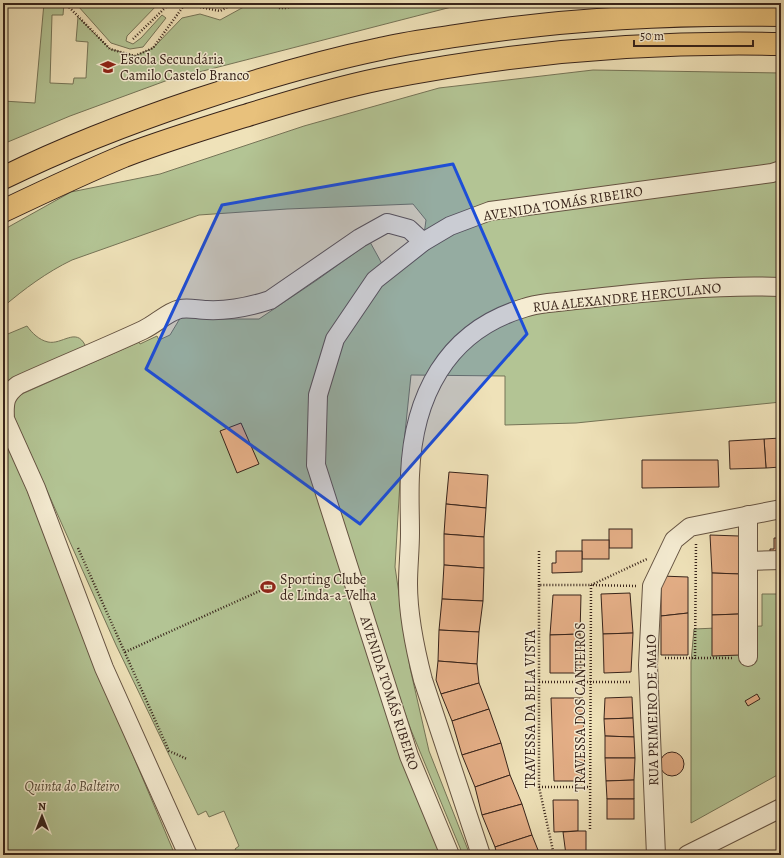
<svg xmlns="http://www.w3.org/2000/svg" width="784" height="858" font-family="Alegreya,serif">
	<rect width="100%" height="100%" fill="#efe2b9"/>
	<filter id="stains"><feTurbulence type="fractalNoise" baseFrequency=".005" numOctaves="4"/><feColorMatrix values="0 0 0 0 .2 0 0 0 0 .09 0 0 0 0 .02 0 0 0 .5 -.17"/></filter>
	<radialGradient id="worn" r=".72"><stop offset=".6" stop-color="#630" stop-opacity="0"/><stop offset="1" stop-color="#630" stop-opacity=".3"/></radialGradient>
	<!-- green -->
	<g fill="#b3c494" stroke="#757457">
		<path d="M 44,3 L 64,3 L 63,15 L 52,15 L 50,83 L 73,84 L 74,78 L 86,78 L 88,42 L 76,41 L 78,17 L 110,49 L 135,56 L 153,48 L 182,18 L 200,14 L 220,20 L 251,3 L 467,3 L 168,80 L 70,116 L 3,144 L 3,101 L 35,103 Z"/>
		<path d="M 78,3 L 159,3 L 127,36 L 126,41 L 133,44 L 141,38 L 162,15 L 166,18 L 143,47 L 130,49 L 111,43 L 78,6 Z"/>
		<path d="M 593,70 L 781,73 L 781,402 L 576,423 L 505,425 L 505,376 L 411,375 L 400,481 L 395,567 L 410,668 L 429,751 L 470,855 L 463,855 L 411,730 L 321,480 L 450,855 L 238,855 L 235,849 L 239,846 L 224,811 L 209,817 L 206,811 L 198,815 L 116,645 L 14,417 L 12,403 L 22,394 L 139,342 L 140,344 L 157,336 L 159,340 L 170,335 L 179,320 L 184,315 L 217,319 L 259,319 L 317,280 L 370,242 L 386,271 L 423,242 L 426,220 L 413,204 L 287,209 L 199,215 L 72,260 C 47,272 24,289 3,307 L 3,230 L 71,192 L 160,174 L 304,126 L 439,88 Z"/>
		<path d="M 27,326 C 32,333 39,340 48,342 C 62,345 76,327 85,345 L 84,350 L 3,388 L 3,336 Z"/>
		<path d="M 3,428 L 94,663 L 175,855 L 3,855 Z"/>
		<path d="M 762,594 L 781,594 L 781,773 L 691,823 L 691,662 L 694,629 L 762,626 Z"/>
	</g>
	<!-- building -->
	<g fill="#e5af87" stroke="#37231a">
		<path d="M 241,423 L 259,464 L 237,473 L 220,431 Z"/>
		<path d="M 781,438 L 781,467 L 766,468 L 764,439 Z"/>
		<path d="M 764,439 L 766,468 L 730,469 L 729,441 Z"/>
		<path d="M 642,460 L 718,460 L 719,487 L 642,488 Z"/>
		<path d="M 449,472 L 488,475 L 486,508 L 446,504 Z"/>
		<path d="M 446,504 L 486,508 L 484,537 L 444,534 Z"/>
		<rect x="609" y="529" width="23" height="19"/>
		<path d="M 444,534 L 484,537 L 484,568 L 444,565 Z"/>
		<path d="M 710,535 L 739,536 L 740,574 L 712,573 Z"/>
		<path d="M 774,538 L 781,538 L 781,556 L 770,557 L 770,549 L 774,549 Z"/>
		<rect x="582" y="540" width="27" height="19"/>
		<path d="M 556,551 L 582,551 L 582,572 L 552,573 L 552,563 L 556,563 Z"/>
		<path d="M 444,565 L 484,568 L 483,601 L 442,599 Z"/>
		<path d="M 712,573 L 740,574 L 739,614 L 712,615 Z"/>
		<path d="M 661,576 L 688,577 L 688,613 L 661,616 Z"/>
		<path d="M 630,593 L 633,633 L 603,634 L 601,594 Z"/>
		<path d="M 553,595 L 581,595 L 580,634 L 550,635 Z"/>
		<path d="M 442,599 L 483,601 L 479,632 L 439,630 Z"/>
		<path d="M 688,613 L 688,655 L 661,655 L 661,616 Z"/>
		<path d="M 739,614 L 741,655 L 712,656 L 712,615 Z"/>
		<path d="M 439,630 L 479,632 L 477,664 L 438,661 Z"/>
		<path d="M 633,633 L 631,672 L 604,673 L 603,634 Z"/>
		<path d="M 580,634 L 581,673 L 550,673 L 550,635 Z"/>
		<path d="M 438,661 L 477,664 L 479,683 L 441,694 L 436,680 Z"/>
		<path d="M 479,683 L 489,709 L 452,721 L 441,694 Z"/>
		<path d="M 757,694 L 760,699 L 748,706 L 745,701 Z"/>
		<path d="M 632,697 L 633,718 L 604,719 L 605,698 Z"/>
		<path d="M 551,698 L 583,698 L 585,781 L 554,781 Z"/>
		<path d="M 489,709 L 501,743 L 462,755 L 452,721 Z"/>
		<path d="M 633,718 L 634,737 L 605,736 L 604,719 Z"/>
		<path d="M 605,736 L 634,737 L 635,758 L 605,758 Z"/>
		<path d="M 501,743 L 510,775 L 475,787 L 462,755 Z"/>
		<circle cx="672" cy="764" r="12"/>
		<path d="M 605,758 L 635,758 L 634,780 L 606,781 Z"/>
		<path d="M 510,775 L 522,804 L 482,815 L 475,787 Z"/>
		<path d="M 634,780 L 634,799 L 607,799 L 606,781 Z"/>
		<rect x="607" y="799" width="27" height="20"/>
		<path d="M 553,800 L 578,800 L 578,831 L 554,832 Z"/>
		<path d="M 522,804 L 532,835 L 495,847 L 482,815 Z"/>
		<path d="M 578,831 L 586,831 L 586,854 L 566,855 L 563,832 Z"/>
		<path d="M 532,835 L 540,855 L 497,855 L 495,847 Z"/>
	</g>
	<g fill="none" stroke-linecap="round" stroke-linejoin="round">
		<!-- minor casing -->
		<g stroke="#655342" stroke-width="20">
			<g id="minor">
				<path d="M 748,515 L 748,657"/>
				<path d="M 748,561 L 781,560"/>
				<path d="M 188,855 L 104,668 L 36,488 L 5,419 C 4,402 5,395 18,385 C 60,366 102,349 143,330 C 156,324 167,312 180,309 C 189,307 198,310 207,310 C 229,311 249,307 270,300 L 360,238 L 387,223 L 409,229 L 423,242"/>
				<path d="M 450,855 L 409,756 L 316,465 L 318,395 L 335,339 L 375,280 L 423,242 L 450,226 L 490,211 L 772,173 L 781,170"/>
				<path d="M 481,855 L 423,680 C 415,649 408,616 408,584 C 408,567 410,550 410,533 C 410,514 409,494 410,475 C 413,397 446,331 524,308 C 532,305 540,304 548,303 C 625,295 703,284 781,287"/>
				<path d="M 656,855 L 648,665 L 652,586 L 674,540 L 690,527 L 781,509"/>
				<path d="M 687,855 L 781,808"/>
			</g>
		</g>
		<!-- highway casing -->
		<g stroke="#37231a" stroke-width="24">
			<g id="highway">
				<path d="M 3,178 C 66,147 131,122 197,100 C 257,80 318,62 380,49 C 405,43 430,40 455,36 C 563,19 672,13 781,15"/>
				<path d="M 3,211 C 43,192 83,173 124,156 C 166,140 209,127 251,114 C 293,101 336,88 380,79 C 510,53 648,41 781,44"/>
			</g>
		</g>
		<!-- path -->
		<g stroke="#37231a" stroke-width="2.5" stroke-dasharray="1 2" stroke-linecap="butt">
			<path d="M 65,3 L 110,49 L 135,56 L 153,48 L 185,4 L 220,11 L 235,3"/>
			<path d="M 277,3 L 278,8 L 287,8 L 297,3"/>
			<path d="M 133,39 L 170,3"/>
			<path d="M 78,548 L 169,751 L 187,759"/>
			<path d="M 539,551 L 539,585"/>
			<path d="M 125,652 L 275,584"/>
			<path d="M 665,658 L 732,658"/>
			<path d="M 695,659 L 696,544"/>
			<path d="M 539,682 L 632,682"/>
			<path d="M 539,787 L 590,787"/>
			<path d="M 590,829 L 591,585 L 636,586"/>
			<path d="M 554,855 L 539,787 L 539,585 L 591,585 L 647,559"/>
		</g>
		<!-- minor -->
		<use href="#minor" stroke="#f5ecd2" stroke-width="18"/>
		<!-- highway -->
		<use href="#highway" stroke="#e8c17c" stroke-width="22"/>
	</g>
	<!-- marked area -->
	<path fill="#1d4ed8" fill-opacity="0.2" stroke="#1d4ed8" stroke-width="3" stroke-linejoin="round" d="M 453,164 L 527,334 L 360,524 L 146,369 L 222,205 Z"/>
	<!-- icons -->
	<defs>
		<g id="school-bare" transform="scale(1.2)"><path d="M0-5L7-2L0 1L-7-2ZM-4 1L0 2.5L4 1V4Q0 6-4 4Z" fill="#8f2418" stroke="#f5ecd2" stroke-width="2.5" paint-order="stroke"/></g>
		<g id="stadium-bare" transform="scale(1.2)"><path d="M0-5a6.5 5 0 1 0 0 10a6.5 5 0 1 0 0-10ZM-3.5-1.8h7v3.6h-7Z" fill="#8f2418" stroke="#f5ecd2" stroke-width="2.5" paint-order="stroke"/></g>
	</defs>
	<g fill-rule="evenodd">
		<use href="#school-bare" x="108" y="67"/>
		<use href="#stadium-bare" x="268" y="587"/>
	</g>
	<g text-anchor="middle" stroke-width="3" stroke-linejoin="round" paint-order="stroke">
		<!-- poi labels -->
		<g font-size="14" fill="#37231a" stroke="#f5ecd2" text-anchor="start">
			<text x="120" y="64">Escola Secundária<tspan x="120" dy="16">Camilo Castelo Branco</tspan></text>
			<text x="280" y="584">Sporting Clube<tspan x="280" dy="16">de Linda-a-Velha</tspan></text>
		</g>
		<!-- street labels -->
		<g font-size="14" fill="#37231a" stroke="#f5ecd2">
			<text transform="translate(563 203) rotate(-9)" y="5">AVENIDA TOMÁS RIBEIRO</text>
			<text transform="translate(627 297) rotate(-6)" y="5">RUA ALEXANDRE HERCULANO</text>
			<text transform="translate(390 693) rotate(72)" y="5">AVENIDA TOMÁS RIBEIRO</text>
			<text transform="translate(580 707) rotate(-90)" y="5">TRAVESSA DOS CANTEIROS</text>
			<text transform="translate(530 709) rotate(-90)" y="5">TRAVESSA DA BELA VISTA</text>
			<text transform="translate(652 710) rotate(-91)" y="5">RUA PRIMEIRO DE MAIO</text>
		</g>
		<!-- park labels -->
		<g font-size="14" font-style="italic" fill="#564b38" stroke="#f5ecd2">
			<text x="72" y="791">Quinta do Balteiro</text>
		</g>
	</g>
	<!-- margin -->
	<rect width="784" height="858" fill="none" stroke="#efe2b9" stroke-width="16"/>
	<rect x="4" y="4" width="776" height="850" fill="none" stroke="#37231a" stroke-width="2"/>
	<rect x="8" y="8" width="768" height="842" fill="none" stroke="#37231a"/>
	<!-- north arrow -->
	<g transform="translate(42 816)" stroke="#f5ecd2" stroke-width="3" paint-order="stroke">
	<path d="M0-3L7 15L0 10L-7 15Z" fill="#37231a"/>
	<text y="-6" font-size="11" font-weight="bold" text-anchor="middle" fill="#37231a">N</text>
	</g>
	<!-- scale -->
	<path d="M634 40v6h119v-6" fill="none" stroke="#37231a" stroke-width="2"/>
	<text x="640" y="40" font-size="12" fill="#37231a" stroke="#f5ecd2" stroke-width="3" paint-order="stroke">50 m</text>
	<rect width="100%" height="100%" filter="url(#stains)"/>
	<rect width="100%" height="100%" fill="url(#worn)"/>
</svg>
